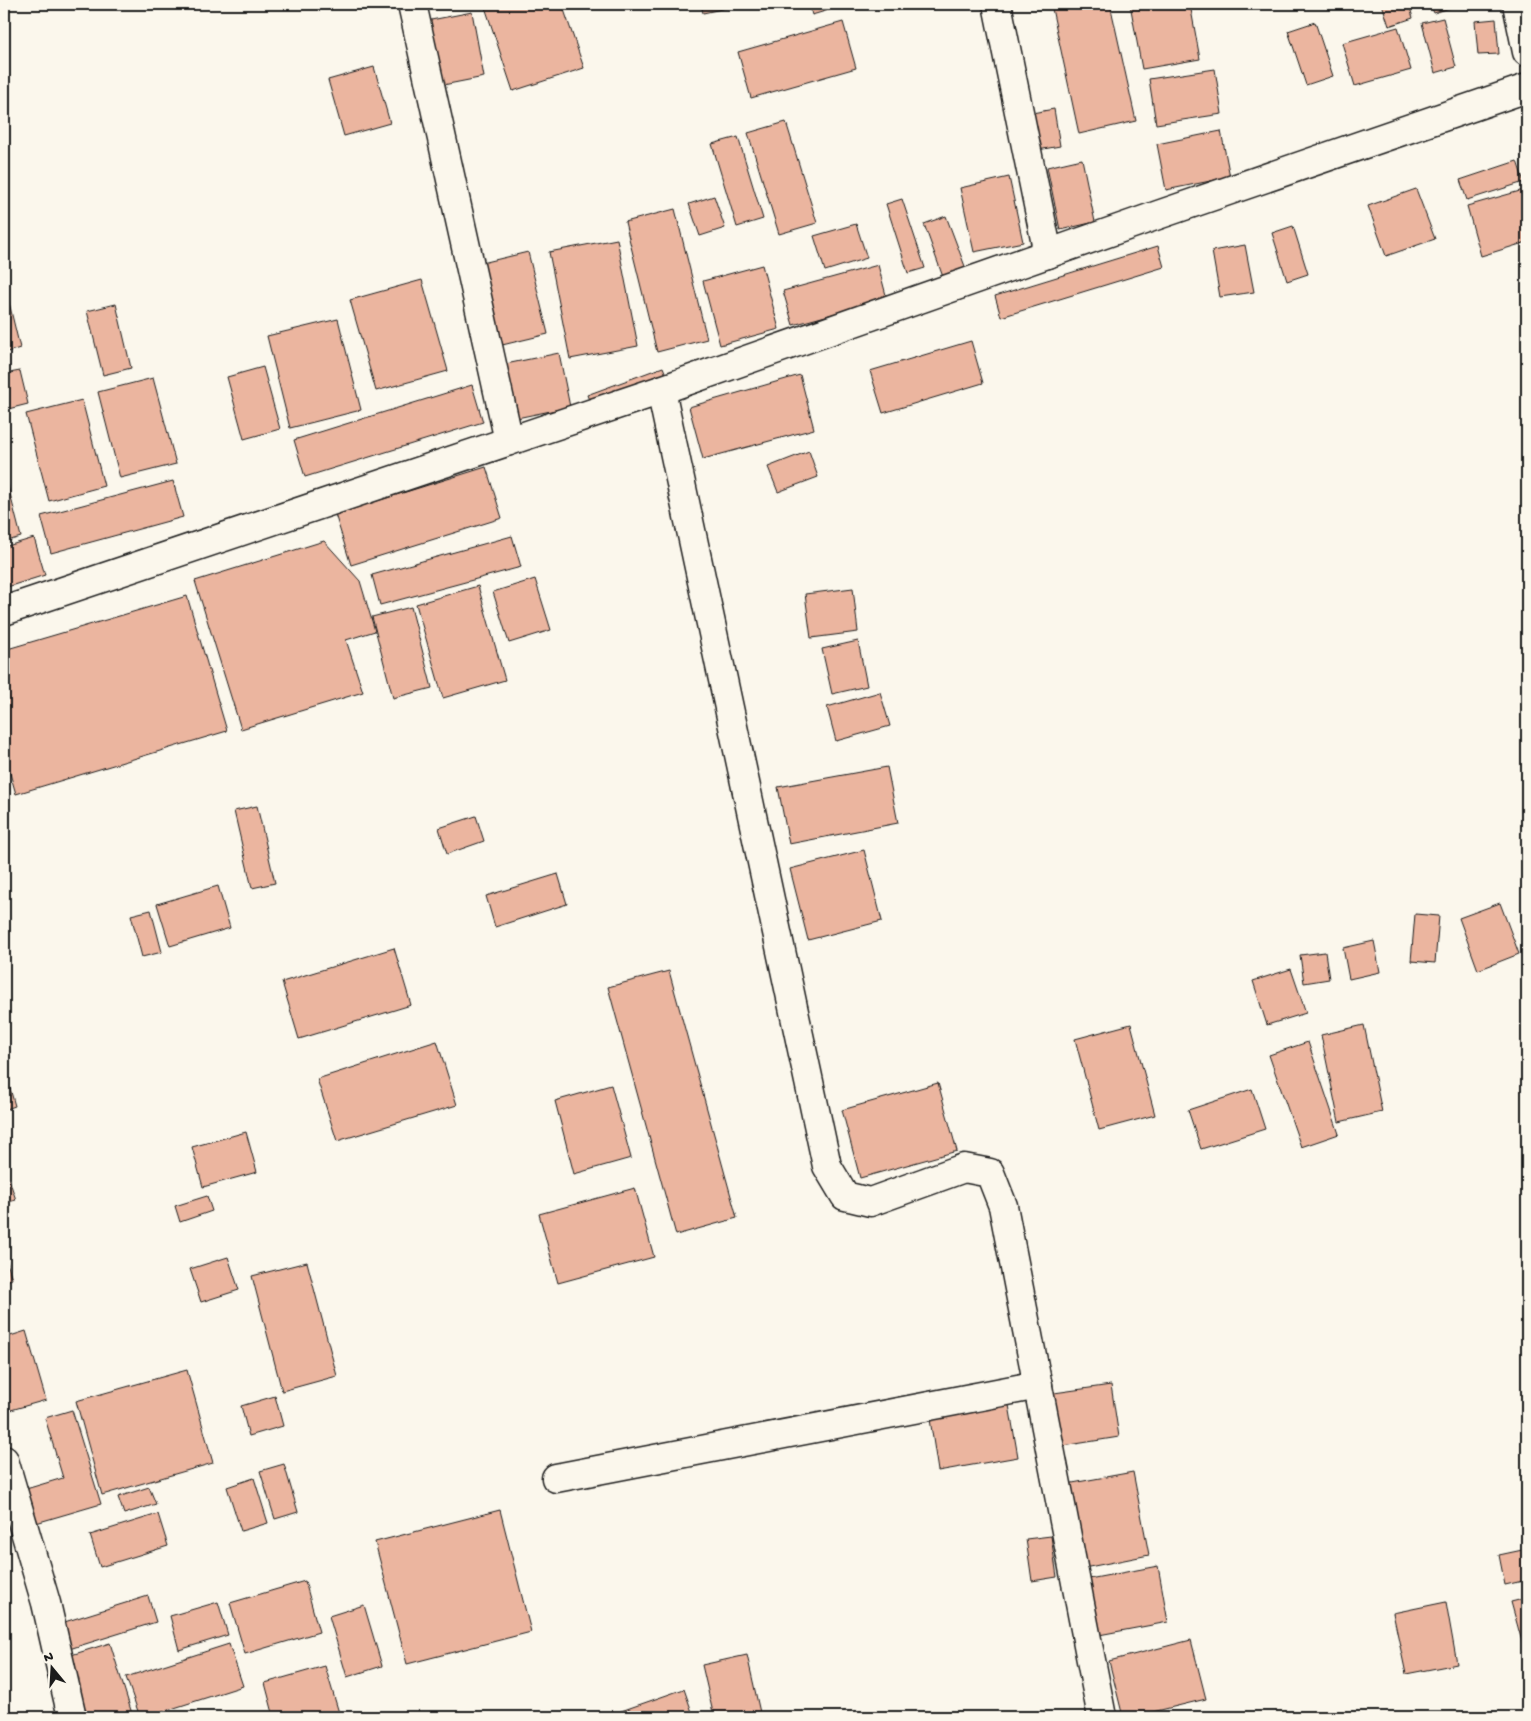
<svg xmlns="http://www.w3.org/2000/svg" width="1531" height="1721" font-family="'Gochi Hand',sans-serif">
	<rect width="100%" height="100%" fill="#fbf7ec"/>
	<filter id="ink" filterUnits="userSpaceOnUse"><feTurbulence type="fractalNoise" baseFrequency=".02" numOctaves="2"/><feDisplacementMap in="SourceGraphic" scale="10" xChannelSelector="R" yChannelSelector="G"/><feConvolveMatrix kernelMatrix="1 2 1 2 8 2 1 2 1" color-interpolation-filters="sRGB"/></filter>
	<g filter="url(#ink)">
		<!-- building -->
		<g fill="#ebb59f" stroke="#1c1c1c">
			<path d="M 494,4 L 562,4 L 584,68 L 513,91 L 485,7 Z"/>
			<path d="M 701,4 L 745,4 L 703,13 Z"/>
			<path d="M 809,4 L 849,4 L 812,15 Z"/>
			<path d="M 1051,4 L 1110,4 L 1136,121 L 1079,134 Z"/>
			<path d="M 1130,4 L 1190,4 L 1200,59 L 1142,69 Z"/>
			<path d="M 1382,4 L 1409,4 L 1413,18 L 1389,26 Z"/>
			<path d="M 1430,4 L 1462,4 L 1434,13 Z"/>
			<path d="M 472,12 L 484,77 L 433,87 L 421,22 Z"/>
			<path d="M 1443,18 L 1456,67 L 1435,73 L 1422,23 Z"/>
			<path d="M 1496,19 L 1499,54 L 1478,55 L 1475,21 Z"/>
			<path d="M 843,22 L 856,68 L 751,98 L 738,52 Z"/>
			<path d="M 1315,22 L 1333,76 L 1306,85 L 1288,31 Z"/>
			<path d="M 1398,27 L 1411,70 L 1355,86 L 1342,43 Z"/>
			<path d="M 374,67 L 390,123 L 344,136 L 328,80 Z"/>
			<path d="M 1215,69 L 1222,114 L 1156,124 L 1149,79 Z"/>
			<path d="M 1054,109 L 1060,146 L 1027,152 L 1021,115 Z"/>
			<path d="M 786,122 L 817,223 L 779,234 L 748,133 Z"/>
			<path d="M 1221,131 L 1230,177 L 1166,190 L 1157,144 Z"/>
			<path d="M 738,137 L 763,219 L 737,227 L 712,144 Z"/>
			<path d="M 1082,159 L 1095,222 L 1060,230 L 1047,167 Z"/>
			<path d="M 1517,161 L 1524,182 L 1467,200 L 1460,180 Z"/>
			<path d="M 1009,177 L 1023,242 L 974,252 L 960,188 Z"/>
			<path d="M 1416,189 L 1435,239 L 1386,256 L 1368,206 Z"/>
			<path d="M 1527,189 L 1527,242 L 1481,256 L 1467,206 Z"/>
			<path d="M 714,196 L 725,228 L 700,236 L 689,204 Z"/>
			<path d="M 902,199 L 925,268 L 908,273 L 886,204 Z"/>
			<path d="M 675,209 L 707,339 L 657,352 L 625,222 Z"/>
			<path d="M 946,216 L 966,269 L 943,277 L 924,224 Z"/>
			<path d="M 856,224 L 867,258 L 825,271 L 814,236 Z"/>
			<path d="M 1293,226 L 1308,274 L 1287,281 L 1272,233 Z"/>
			<path d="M 617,239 L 638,346 L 570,359 L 549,252 Z"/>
			<path d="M 1245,245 L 1254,292 L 1220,297 L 1212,251 Z"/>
			<path d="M 1158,246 L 1164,267 L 1001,317 L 995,296 Z"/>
			<path d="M 528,252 L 548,334 L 498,346 L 478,264 Z"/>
			<path d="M 762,265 L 779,329 L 720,345 L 703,281 Z"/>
			<path d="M 878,265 L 887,299 L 793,325 L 783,291 Z"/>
			<path d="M 422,280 L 448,371 L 376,391 L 350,300 Z"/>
			<path d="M 4,282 L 20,348 L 4,353 Z"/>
			<path d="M 116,304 L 131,368 L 103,375 L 87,311 Z"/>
			<path d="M 338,319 L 361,410 L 290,428 L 267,336 Z"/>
			<path d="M 971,341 L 983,383 L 883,413 L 870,371 Z"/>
			<path d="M 559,353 L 570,407 L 512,419 L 501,365 Z"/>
			<path d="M 263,367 L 280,429 L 244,439 L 227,377 Z"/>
			<path d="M 663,367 L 667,377 L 591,405 L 587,395 Z"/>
			<path d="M 20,371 L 28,404 L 4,410 L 4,374 Z"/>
			<path d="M 800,375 L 814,429 L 703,459 L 689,407 Z"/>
			<path d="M 153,378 L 176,464 L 120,478 L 98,392 Z"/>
			<path d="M 472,385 L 483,422 L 305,477 L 294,440 Z"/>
			<path d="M 82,400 L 104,486 L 49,501 L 26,414 Z"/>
			<path d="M 809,451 L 818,477 L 778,492 L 768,467 Z"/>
			<path d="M 486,467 L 502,518 L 351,565 L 335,514 Z"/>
			<path d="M 4,470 L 21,537 L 4,542 Z"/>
			<path d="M 173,481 L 183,517 L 51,553 L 41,516 Z"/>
			<path d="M 512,536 L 521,567 L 380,605 L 372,575 Z"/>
			<path d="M 34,538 L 45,575 L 4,588 L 4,547 Z"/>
			<path d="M 324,541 L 360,581 L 375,631 L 346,640 L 363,692 L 241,729 L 195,581 Z"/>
			<path d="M 535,579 L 551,630 L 509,643 L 493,592 Z"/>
			<path d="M 478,586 L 505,680 L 443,698 L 416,604 Z"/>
			<path d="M 853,588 L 858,632 L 811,638 L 805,594 Z"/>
			<path d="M 187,596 L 227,731 L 16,794 L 4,753 L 4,650 Z"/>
			<path d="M 411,607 L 432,688 L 393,698 L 372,617 Z"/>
			<path d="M 858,641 L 867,686 L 832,694 L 822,649 Z"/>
			<path d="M 880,692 L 890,726 L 836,741 L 827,707 Z"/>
			<path d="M 887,767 L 898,823 L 789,844 L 778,787 Z"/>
			<path d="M 257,806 L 275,883 L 252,888 L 234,811 Z"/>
			<path d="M 476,816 L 484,841 L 447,854 L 439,828 Z"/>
			<path d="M 864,850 L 882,921 L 808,940 L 790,869 Z"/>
			<path d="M 558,874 L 567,904 L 495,927 L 486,896 Z"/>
			<path d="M 218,886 L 230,928 L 170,946 L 157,904 Z"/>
			<path d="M 1500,903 L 1519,954 L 1478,970 L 1459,918 Z"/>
			<path d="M 151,910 L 162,952 L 142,957 L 131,915 Z"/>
			<path d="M 1415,914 L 1439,916 L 1435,963 L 1411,961 Z"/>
			<path d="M 1374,941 L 1380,972 L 1349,979 L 1343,948 Z"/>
			<path d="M 394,948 L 411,1005 L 299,1039 L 282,982 Z"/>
			<path d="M 1325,952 L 1329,979 L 1304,983 L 1300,955 Z"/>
			<path d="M 1291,969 L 1306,1013 L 1267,1025 L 1253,981 Z"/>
			<path d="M 669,971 L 737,1218 L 676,1235 L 608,987 Z"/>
			<path d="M 1131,1024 L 1155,1115 L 1099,1130 L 1075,1039 Z"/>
			<path d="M 1364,1025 L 1382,1112 L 1339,1122 L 1321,1035 Z"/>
			<path d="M 437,1041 L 457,1105 L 337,1141 L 317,1079 Z"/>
			<path d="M 1308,1042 L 1339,1134 L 1301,1147 L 1269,1055 Z"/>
			<path d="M 4,1067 L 15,1106 L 4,1110 Z"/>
			<path d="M 938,1083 L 957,1151 L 860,1178 L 842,1110 Z"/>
			<path d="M 611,1085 L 631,1158 L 574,1174 L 555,1101 Z"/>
			<path d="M 1252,1089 L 1265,1129 L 1201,1149 L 1188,1110 Z"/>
			<path d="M 246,1132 L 257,1172 L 203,1187 L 192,1147 Z"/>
			<path d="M 9,1179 L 16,1200 L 8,1202 L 4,1181 Z"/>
			<path d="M 635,1188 L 654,1257 L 558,1283 L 539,1214 Z"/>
			<path d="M 207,1196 L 212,1211 L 180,1222 L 175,1206 Z"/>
			<path d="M 5,1256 L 12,1279 L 4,1282 L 4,1257 Z"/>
			<path d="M 228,1257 L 239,1290 L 201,1302 L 190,1269 Z"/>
			<path d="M 307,1262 L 337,1376 L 282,1391 L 252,1276 Z"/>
			<path d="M 26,1331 L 46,1400 L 4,1412 L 4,1338 Z"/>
			<path d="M 187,1370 L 213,1463 L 102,1495 L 76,1401 Z"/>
			<path d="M 1111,1385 L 1119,1437 L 1063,1446 L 1054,1393 Z"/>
			<path d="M 275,1396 L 283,1426 L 249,1436 L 241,1406 Z"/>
			<path d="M 1009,1405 L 1018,1457 L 938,1471 L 930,1419 Z"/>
			<path d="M 72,1410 L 101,1504 L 36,1523 L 26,1489 L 63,1478 L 45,1418 Z"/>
			<path d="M 284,1464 L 298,1512 L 275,1519 L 260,1471 Z"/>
			<path d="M 1133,1472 L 1149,1555 L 1084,1568 L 1067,1484 Z"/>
			<path d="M 254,1478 L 268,1523 L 241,1531 L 227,1487 Z"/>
			<path d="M 149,1487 L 156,1504 L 124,1514 L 118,1497 Z"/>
			<path d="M 500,1510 L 531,1632 L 407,1664 L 375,1542 Z"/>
			<path d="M 158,1514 L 168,1546 L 100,1567 L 90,1535 Z"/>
			<path d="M 1051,1536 L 1057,1577 L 1032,1581 L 1026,1539 Z"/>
			<path d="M 1527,1549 L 1527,1580 L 1505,1585 L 1499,1555 Z"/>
			<path d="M 1158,1566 L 1168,1622 L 1099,1635 L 1089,1579 Z"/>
			<path d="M 305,1581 L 319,1632 L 245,1654 L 230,1603 Z"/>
			<path d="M 148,1596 L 156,1622 L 66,1650 L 58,1624 Z"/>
			<path d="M 1527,1598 L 1527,1656 L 1526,1656 L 1511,1602 Z"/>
			<path d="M 218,1602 L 228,1635 L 179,1650 L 170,1616 Z"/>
			<path d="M 1446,1602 L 1457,1664 L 1406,1674 L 1393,1613 Z"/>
			<path d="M 364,1605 L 382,1666 L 347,1677 L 329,1616 Z"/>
			<path d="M 1191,1640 L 1206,1699 L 1132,1717 L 1123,1717 L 1109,1661 Z"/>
			<path d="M 110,1643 L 133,1717 L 87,1717 L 68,1656 Z"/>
			<path d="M 229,1644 L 243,1686 L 146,1717 L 140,1717 L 126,1677 Z"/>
			<path d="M 747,1655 L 761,1717 L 714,1717 L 702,1665 Z"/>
			<path d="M 325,1666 L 339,1713 L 325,1717 L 274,1717 L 265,1683 Z"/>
			<path d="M 684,1689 L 693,1715 L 688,1717 L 604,1717 Z"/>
		</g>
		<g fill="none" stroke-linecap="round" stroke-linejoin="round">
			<!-- minor casing -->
			<g stroke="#1c1c1c" stroke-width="31">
				<g id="minor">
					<path d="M 412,4 L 509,441"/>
					<path d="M 997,4 L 1048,254"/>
					<path d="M 1517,4 L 1527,52"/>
					<path d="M 661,390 L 827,1166 L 845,1196 L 870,1202 L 964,1168 L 990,1173 L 1003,1206 L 1102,1717"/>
					<path d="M 4,1460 L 46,1603 L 72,1717"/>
					<path d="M 556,1478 L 1038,1385"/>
				</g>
			</g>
			<!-- major casing -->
			<g stroke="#1c1c1c" stroke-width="31">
				<path id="major" d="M 4,611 L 661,390 L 1158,215 L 1527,88"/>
			</g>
			<!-- minor -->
			<use href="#minor" stroke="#fbf7ec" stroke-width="28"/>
			<!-- major -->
			<use href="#major" stroke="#fbf7ec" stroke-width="28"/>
		</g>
	</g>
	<!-- margin -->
	<rect width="1531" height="1721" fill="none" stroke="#fbf7ec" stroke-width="20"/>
	<rect x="10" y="10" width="1511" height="1701" fill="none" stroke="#1c1c1c" stroke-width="2" filter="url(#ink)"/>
	<!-- north arrow -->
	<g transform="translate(52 1668) rotate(342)" stroke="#fbf7ec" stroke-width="4" paint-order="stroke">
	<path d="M0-4L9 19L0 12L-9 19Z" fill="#1c1c1c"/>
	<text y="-8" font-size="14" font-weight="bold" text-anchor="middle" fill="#1c1c1c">N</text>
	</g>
</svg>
